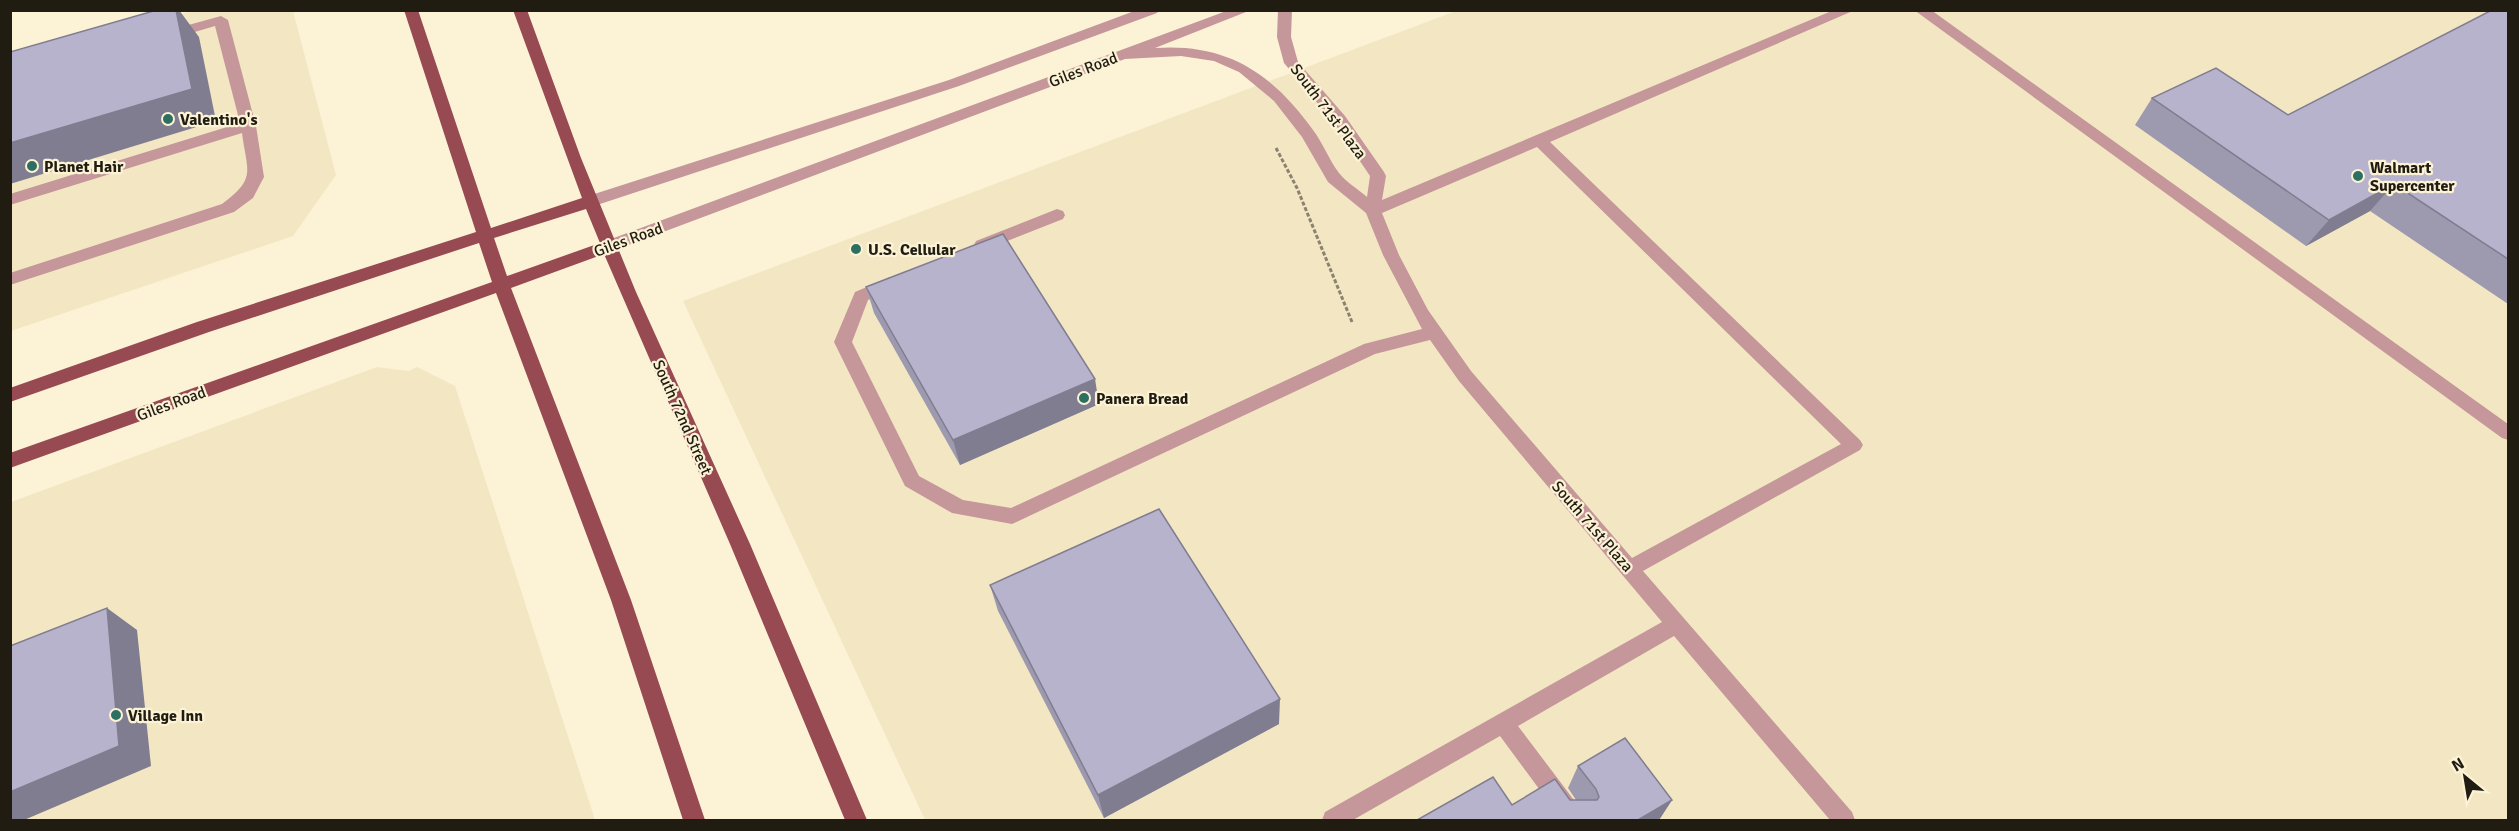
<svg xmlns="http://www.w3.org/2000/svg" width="2519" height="831" font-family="Signika,sans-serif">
	<rect width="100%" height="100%" fill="#fcf2d6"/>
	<!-- built -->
	<g fill="#f3e7c3">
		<path d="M 191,11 L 293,11 L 336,175 L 293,236 L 11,331 L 10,62 Z"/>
		<path d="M 1456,11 L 2508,11 L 2508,820 L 925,820 L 683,301 Z"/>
		<path d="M 377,367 L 409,371 L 417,367 L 455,386 L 595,820 L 11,820 L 11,502 Z"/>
	</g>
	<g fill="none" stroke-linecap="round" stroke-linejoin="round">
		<!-- path -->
		<path stroke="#8a8370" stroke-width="3" stroke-dasharray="4 2" stroke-linecap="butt" d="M 1276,148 L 1297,188 L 1352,322"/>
		<!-- minor -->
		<g fill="#c5979a" fill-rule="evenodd">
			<path d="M 1137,10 L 1159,10 L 1157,13 L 959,86 L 597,205 L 585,205 L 583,201 L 585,197 L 949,80 Z"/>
			<path d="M 1229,10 L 1251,10 L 1155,48 C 1227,43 1272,73 1313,130 C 1323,143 1329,160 1339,173 C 1346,182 1358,189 1367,197 L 1370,176 L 1335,124 L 1284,63 L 1277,37 L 1278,10 L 1292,10 L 1291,37 L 1298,62 L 1345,116 L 1384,172 L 1386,176 L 1382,200 L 1834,10 L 1855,10 L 1550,142 L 1860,440 L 1863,445 L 1860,450 L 1643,571 L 1852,812 L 1855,820 L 1830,820 L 1674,636 L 1518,726 L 1583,812 L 1586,820 L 1562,820 L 1500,736 L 1353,820 L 1322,820 L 1325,812 L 1662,622 L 1459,381 L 1430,340 L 1375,354 L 1012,524 L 952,513 L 905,486 L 834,342 L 855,292 L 890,277 L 896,279 L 898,283 L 896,287 L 868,300 L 852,342 L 919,476 L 963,500 L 1011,508 L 1364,344 L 1422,329 L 1383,255 L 1366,213 L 1328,182 L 1302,137 L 1274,101 L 1239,72 L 1214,61 L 1181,56 L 1125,59 L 615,250 L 603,250 L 601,246 L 603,242 ZM 1537,147 L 1841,444 L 1632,558 L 1471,371 L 1428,310 L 1399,255 L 1382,213 Z"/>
			<path d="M 1914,10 L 1931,10 L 2508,424 L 2508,440 L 2502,438 Z"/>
			<path d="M 221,16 L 228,20 L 256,126 L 264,177 L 253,198 L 234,212 L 10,285 L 10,273 L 222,204 C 257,178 247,172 242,133 L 10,205 L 10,194 L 240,123 L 215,26 L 168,40 L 161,35 L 163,32 Z"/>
			<path d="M 1057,209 L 1063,211 L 1065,215 L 1063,219 L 982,251 L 976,249 L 974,245 L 976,241 Z"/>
		</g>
		<!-- major -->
		<path fill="#974a52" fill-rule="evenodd" d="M 404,10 L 418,10 L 491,228 L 582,198 L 513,10 L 527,10 L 581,158 L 636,292 L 750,544 L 867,820 L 845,820 L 730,544 L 604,254 L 511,288 L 631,600 L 705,820 L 683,820 L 611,600 L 496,293 L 10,468 L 10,453 L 492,282 L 479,243 L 209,332 L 10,402 L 10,388 L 197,322 L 476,232 ZM 586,209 L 600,243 L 507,276 L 494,238 Z"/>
	</g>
	<!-- wall -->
	<g fill="#9d9ab0">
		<path d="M 2508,10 L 2508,304 L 2370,211 L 2306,246 L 2135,125 L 2152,98 L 2288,115 Z"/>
		<path d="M 866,287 L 1099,404 L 960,465 L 874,313 Z"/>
		<path d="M 990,585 L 1279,724 L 1104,818 L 998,611 Z"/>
		<path d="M 1578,766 L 1672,800 L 1659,820 L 1417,820 L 1512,805 L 1576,800 L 1568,788 Z"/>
	</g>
	<!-- shaded-wall -->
	<g fill="#807d90">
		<path d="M 176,10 L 179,10 L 199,37 L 216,121 L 10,184 L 10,143 Z"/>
		<path d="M 2394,184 L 2370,211 L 2306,246 L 2329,220 Z"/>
		<path d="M 1095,379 L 1099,404 L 960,465 L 953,440 Z"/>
		<path d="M 107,608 L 137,630 L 151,766 L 24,820 L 10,820 L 10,792 Z"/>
		<path d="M 1280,699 L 1279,724 L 1104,818 L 1098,795 Z"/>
		<path d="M 1672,800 L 1659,820 L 1638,820 Z"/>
	</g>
	<!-- building -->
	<g fill="#b7b3cd" stroke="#807d90" stroke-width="1.5">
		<path d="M 157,10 L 176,10 L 192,89 L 10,143 L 10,52 Z"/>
		<path d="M 2492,10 L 2508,10 L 2508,259 L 2394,184 L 2329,220 L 2152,98 L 2216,68 L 2288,115 Z"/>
		<path d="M 1003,234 L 1095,379 L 953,440 L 866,287 Z"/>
		<path d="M 1159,509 L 1280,699 L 1098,795 L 990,585 Z"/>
		<path d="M 107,608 L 119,746 L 10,792 L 10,646 Z"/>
		<path d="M 1625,738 L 1672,800 L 1638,820 L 1417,820 L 1493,777 L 1512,805 L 1555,779 L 1570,800 L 1597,800 L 1599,797 L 1596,789 L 1578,766 Z"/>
	</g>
	<!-- markers -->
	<g fill="#2d6f60" stroke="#fcf2d6" stroke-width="2">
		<circle cx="168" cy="119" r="6"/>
		<circle cx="32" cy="166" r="6"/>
		<circle cx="2358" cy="176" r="6"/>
		<circle cx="856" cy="249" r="6"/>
		<circle cx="1084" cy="398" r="6"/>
		<circle cx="116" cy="715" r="6"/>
	</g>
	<g text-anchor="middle" stroke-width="4.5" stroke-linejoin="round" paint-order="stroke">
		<!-- street labels -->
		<g font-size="16" fill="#201c12" stroke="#fcf2d6">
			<text transform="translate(1083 69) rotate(-21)" y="6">Giles Road</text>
			<text transform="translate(1329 111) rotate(53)" y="6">South 71st Plaza</text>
			<text transform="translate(628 239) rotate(-20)" y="6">Giles Road</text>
			<text transform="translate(171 403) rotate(-20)" y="6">Giles Road</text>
			<text transform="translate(683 417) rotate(66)" y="6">South 72nd Street</text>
			<text transform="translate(1593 526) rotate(49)" y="6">South 71st Plaza</text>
		</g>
		<!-- poi labels -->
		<g font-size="16" font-weight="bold" fill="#201c12" stroke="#fcf2d6" text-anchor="start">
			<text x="180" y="125">Valentino's</text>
			<text x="44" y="172">Planet Hair</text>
			<text x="2370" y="173">Walmart<tspan x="2370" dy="18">Supercenter</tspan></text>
			<text x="868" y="255">U.S. Cellular</text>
			<text x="1096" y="404">Panera Bread</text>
			<text x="128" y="721">Village Inn</text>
		</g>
	</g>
	<!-- border -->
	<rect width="2519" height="831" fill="none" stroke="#201c12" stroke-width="24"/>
	<!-- north arrow -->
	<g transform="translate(2465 777) rotate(330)" stroke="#fcf2d6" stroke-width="4.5" paint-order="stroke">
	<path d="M0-4.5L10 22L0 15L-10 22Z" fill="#201c12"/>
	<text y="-9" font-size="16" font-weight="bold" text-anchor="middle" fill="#201c12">N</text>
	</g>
</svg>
